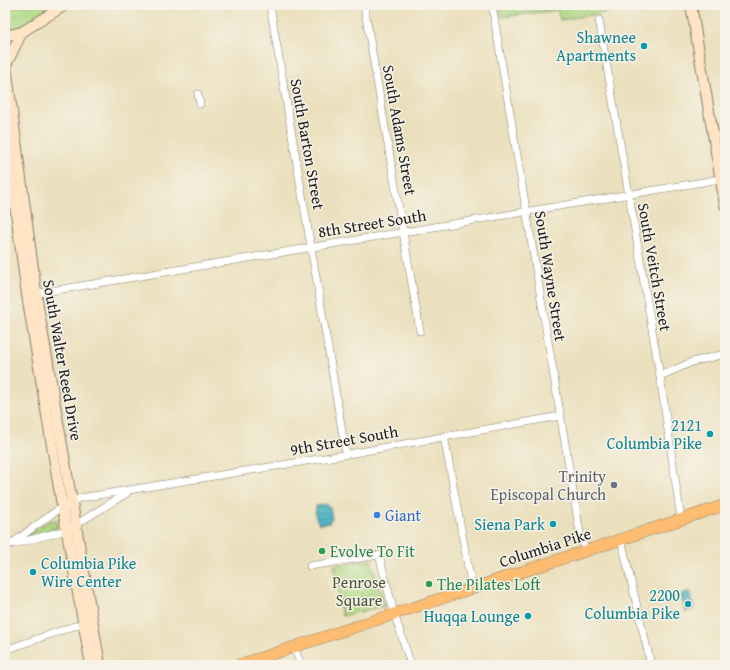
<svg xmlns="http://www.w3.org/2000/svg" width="730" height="670" font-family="'Gentium Book Plus',serif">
	<defs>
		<pattern id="grass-tufts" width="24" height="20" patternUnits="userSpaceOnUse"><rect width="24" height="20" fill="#b0d984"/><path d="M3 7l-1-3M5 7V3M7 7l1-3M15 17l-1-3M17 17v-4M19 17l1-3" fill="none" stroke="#97ba71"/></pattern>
		<pattern id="park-dots" width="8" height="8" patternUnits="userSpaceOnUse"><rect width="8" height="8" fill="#b0d984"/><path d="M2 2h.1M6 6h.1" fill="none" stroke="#97ba71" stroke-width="1.8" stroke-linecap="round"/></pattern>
		<pattern id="water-rules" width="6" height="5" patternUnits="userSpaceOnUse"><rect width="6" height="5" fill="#46b4c2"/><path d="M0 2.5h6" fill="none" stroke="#3a929d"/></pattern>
	</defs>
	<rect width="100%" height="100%" fill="#f7f3e8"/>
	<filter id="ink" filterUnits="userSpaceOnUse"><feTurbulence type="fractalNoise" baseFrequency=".025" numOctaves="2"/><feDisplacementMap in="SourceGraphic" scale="8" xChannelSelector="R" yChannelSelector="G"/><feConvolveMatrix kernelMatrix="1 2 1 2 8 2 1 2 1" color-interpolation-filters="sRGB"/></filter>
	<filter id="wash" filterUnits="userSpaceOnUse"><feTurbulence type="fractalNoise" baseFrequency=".012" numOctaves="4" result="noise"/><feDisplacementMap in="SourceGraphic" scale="16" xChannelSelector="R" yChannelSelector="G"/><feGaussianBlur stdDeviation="0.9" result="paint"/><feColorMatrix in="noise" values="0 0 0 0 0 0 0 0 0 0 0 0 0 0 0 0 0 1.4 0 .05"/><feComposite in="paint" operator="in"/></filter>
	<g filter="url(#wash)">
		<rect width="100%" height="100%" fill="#ebe0bd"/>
		<!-- grass -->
		<g fill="url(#grass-tufts)" stroke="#667a50">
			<path d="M 7,5 L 59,5 L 14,31 L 10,28 L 6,6 Z"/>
			<path d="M 56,520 L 57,528 L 22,540 L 22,539 L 49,521 Z"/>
		</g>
		<!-- park -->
		<g fill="url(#park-dots)" stroke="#667a50">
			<path d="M 500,5 L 608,5 L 609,12 L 560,20 L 558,10 L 502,17 Z"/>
			<path d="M 371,560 L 385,606 L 342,616 L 334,565 Z"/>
		</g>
		<!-- water -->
		<g fill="url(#water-rules)" stroke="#31686f">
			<path d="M 327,504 L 328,507 L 330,507 L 332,519 L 329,520 L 330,523 L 319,524 L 315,515 L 316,506 Z"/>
			<path d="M 690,592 L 694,609 L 685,612 L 681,594 Z"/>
		</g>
	</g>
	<g filter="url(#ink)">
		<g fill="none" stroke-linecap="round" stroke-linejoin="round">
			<!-- street casing -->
			<g stroke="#847e6c" stroke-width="8">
				<g id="street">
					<path d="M 270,5 L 346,454"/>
					<path d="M 364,5 L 420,331"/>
					<path d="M 492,5 L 581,539 L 586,550"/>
					<path d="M 599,20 L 660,376 L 681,519"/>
					<path d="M 198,94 L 200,104"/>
					<path d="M 33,294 L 721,179"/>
					<path d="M 660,376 L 692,362 L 725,354"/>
					<path d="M 444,436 L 472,588"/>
					<path d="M 621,539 L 651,665"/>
					<path d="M 14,544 L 67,530 L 127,493"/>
					<path d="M 8,546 L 56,511 L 80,498 L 337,456 L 560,416"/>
					<path d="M 310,566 L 379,555 L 394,613 L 411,665"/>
					<path d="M 294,647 L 301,665"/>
					<path d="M 5,650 L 83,623"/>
				</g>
			</g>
			<!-- secondary casing -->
			<g stroke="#847e6c" stroke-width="12">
				<g id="secondary">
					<path d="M 691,5 L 725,205"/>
					<path d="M 5,36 L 22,32 L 65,5"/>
					<path d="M 5,59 L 38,306 L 100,665"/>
					<path d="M 6,65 L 22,32"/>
					<path d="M 5,130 L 27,295 L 59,488 L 91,665"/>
				</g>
			</g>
			<!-- primary casing -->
			<g stroke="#847e6c" stroke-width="12">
				<path id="primary" d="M 239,665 L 725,505"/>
			</g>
			<!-- street -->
			<use href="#street" stroke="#fff" stroke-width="7"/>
			<!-- secondary -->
			<use href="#secondary" stroke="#ffe4c6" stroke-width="10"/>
			<!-- primary -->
			<use href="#primary" stroke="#febc70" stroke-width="11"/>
		</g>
	</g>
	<!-- markers -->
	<g fill="#0f9aa8" stroke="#f7f3e8" stroke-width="1.5">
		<circle cx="644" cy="46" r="4"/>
		<circle cx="710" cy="434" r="4"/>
		<circle cx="553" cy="524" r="4"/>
		<circle cx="33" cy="572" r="4"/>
		<circle cx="688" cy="604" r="4"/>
		<circle cx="528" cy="616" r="4"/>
	</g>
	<circle fill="#6b7280" stroke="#f7f3e8" stroke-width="1.5" cx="614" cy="485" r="4"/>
	<circle fill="#3f7fe0" stroke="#f7f3e8" stroke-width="1.5" cx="377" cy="515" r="4"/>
	<g fill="#2e9e5b" stroke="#f7f3e8" stroke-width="1.5">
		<circle cx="322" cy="551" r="4"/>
		<circle cx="429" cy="584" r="4"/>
	</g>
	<g text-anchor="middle" stroke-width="3" stroke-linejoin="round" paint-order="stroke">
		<!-- culture labels -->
		<g font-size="16" fill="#0d838f" stroke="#f7f3e8" text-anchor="end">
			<text x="636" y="43">Shawnee<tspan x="636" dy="18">Apartments</tspan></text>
			<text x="702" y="431">2121<tspan x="702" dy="18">Columbia Pike</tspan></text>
			<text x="545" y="530">Siena Park</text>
			<text x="41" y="569" text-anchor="start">Columbia Pike<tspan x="41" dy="18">Wire Center</tspan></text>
			<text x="680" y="601">2200<tspan x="680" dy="18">Columbia Pike</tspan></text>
			<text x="520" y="622">Huqqa Lounge</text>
		</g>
		<!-- street labels -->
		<g font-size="16" fill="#1c1c1c" stroke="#f7f3e8">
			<text transform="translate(400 130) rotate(80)" y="6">South Adams Street</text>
			<text transform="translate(308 144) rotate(80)" y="6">South Barton Street</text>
			<text transform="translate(372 223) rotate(-9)" y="6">8th Street South</text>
			<text transform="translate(655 267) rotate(80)" y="6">South Veitch Street</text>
			<text transform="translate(551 276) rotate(81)" y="6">South Wayne Street</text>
			<text transform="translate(63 360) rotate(80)" y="6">South Walter Reed Drive</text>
			<text transform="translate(344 440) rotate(-10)" y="6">9th Street South</text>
			<text transform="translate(545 547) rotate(-18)" y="6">Columbia Pike</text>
		</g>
		<!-- worship labels -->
		<g font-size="16" fill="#5b616d" stroke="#f7f3e8" text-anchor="end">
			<text x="606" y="482">Trinity<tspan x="606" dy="18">Episcopal Church</tspan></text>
		</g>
		<!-- shop labels -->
		<g font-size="16" fill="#366cbe" stroke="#f7f3e8" text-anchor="start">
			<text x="385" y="521">Giant</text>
		</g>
		<!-- leisure labels -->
		<g font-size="16" fill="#27864d" stroke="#f7f3e8" text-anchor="start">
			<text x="330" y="557">Evolve To Fit</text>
			<text x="437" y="590">The Pilates Loft</text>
		</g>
		<!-- park labels -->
		<g font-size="16" fill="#48553b" stroke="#f7f3e8">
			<text x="359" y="588">Penrose<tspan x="359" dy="18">Square</tspan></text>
		</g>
	</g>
	<!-- margin -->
	<rect width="730" height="670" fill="none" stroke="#f7f3e8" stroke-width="20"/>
</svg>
